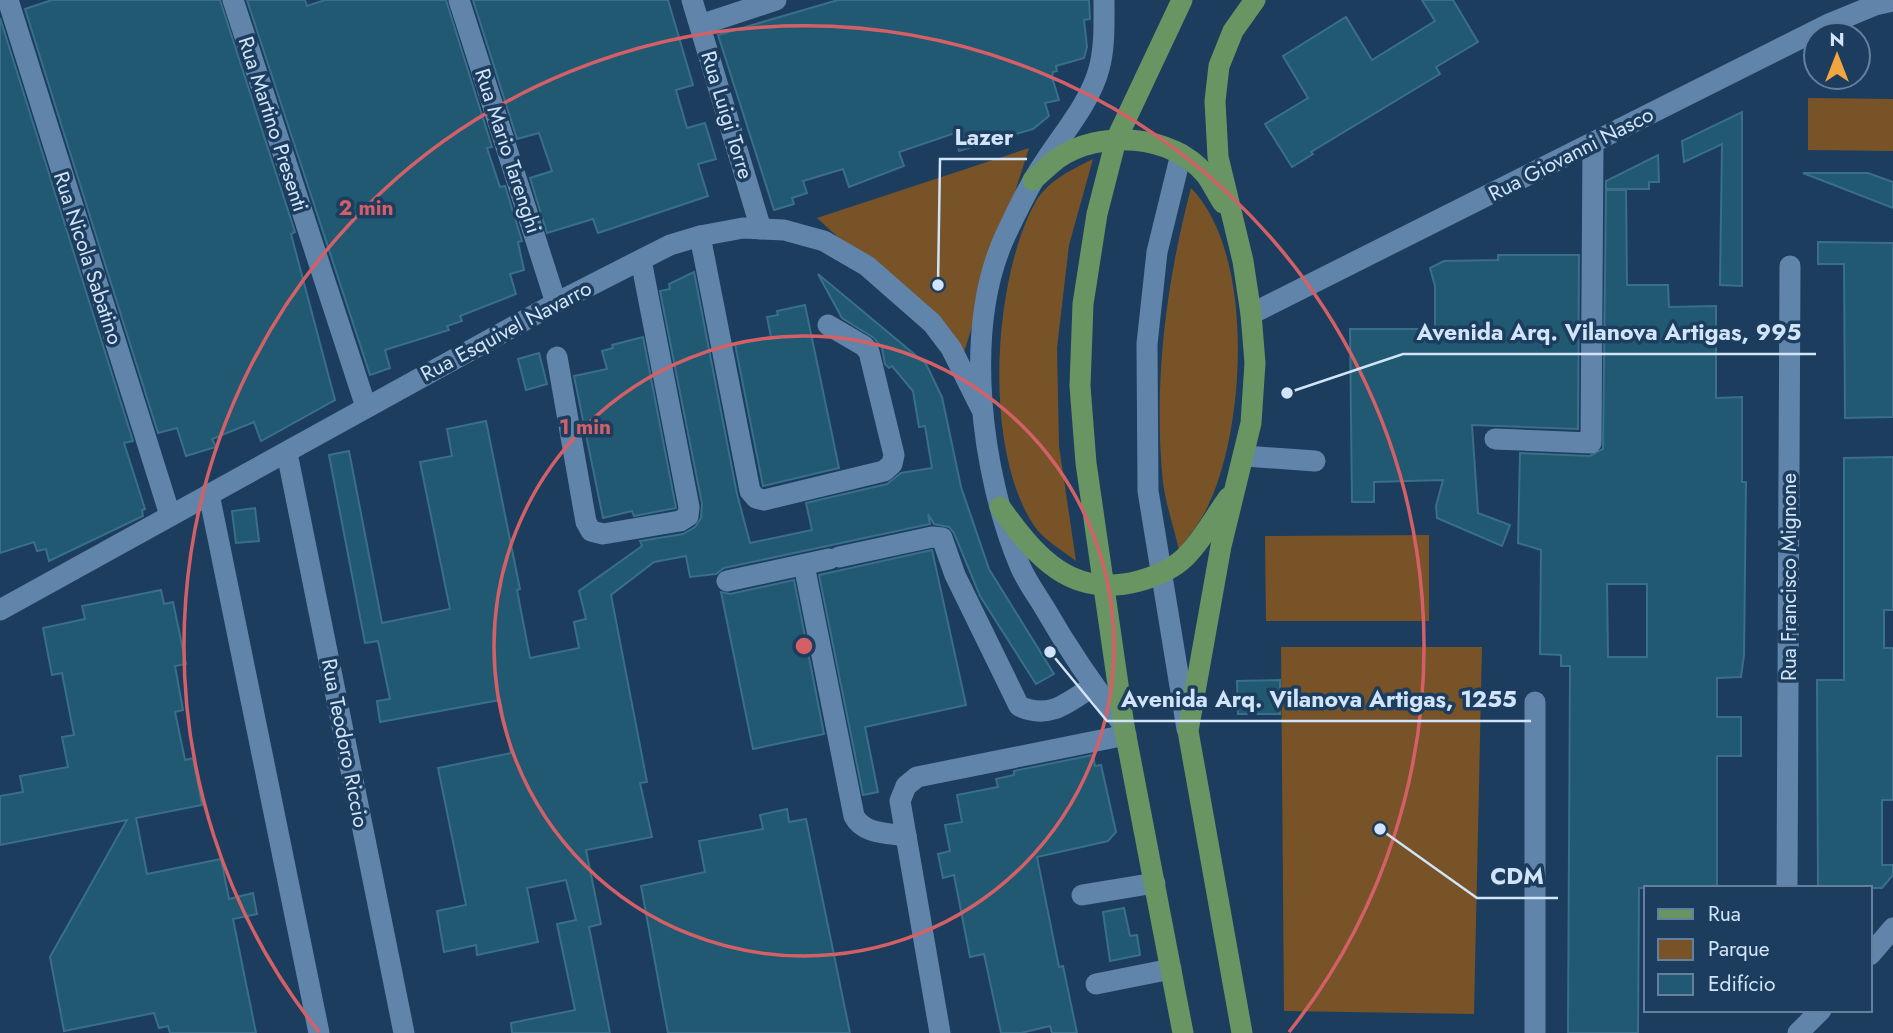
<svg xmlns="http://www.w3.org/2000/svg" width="1893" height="1033" font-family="Jost,sans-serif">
	<rect width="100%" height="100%" fill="#1c3d5e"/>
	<!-- green -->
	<g fill="#775327">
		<path d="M 1808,98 L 1893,99 L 1893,151 L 1808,150 Z"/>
		<path d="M 1029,148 L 964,352 L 817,218 Z"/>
		<path d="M 1093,159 L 1069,245 L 1057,348 L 1059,446 L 1076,561 C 1063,551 1044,540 1035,527 C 983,452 992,282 1035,203 C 1047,181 1071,170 1093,159 Z"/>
		<path d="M 1191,188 C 1256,254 1246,432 1206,510 C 1199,524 1188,537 1179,550 C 1174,528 1166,505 1163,483 C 1153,384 1166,283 1191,188 Z"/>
		<path d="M 1429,535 L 1429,621 L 1266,621 L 1265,536 Z"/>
		<path d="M 1281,647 L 1482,647 L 1474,1014 L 1284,1011 Z"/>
	</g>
	<!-- building -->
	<g fill="#215972" stroke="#396f88" stroke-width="2" fill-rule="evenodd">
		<path d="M 52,0 L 220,0 L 295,232 L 291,234 L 335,400 L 261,441 L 254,422 L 212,439 L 216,447 L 186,456 L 177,428 L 158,433 L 25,9 Z"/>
		<path d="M 247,0 L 305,0 L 307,6 L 325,0 L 446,0 L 492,147 L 487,148 L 500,187 L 505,186 L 522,241 L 518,242 L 524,270 L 510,274 L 516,294 L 460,316 L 462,321 L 447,326 L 449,330 L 385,350 L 390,368 L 370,375 Z"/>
		<path d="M 473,0 L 668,0 L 693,85 L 676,90 L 687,128 L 705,123 L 716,159 L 698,164 L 708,196 L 598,233 L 593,219 L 547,233 L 530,178 L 552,171 L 539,133 L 517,139 Z"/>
		<path d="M 838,0 L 1089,0 L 1090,19 L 1084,20 L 1087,47 L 1084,58 L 1056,66 L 1057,71 L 1053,72 L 1052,77 L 1059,100 L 1045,103 L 1049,116 L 1033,129 L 959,151 L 955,133 L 899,152 L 904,166 L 849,187 L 843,169 L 803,181 L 807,193 L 792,198 L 794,204 L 774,210 L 718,35 Z"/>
		<path d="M 1422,0 L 1453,0 L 1478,42 L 1436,67 L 1440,74 L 1311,152 L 1313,154 L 1292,167 L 1265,124 L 1308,98 L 1283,56 L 1346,17 L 1372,60 L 1435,21 Z"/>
		<path d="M 0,18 L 133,441 L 124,443 L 145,509 L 142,510 L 143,516 L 49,561 L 46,549 L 37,551 L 34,542 L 0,553 Z"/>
		<path d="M 1742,112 L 1742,286 L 1720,285 L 1722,144 L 1684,162 L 1682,141 Z"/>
		<path d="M 1658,155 L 1659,182 L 1649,182 L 1649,189 L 1606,189 L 1606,181 Z"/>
		<path d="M 1803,173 L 1868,173 L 1893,182 L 1893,208 Z"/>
		<path d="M 1606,190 L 1626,190 L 1627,285 L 1668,285 L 1669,307 L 1716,306 L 1716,398 L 1742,397 L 1742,482 L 1746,482 L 1744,655 L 1741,677 L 1717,678 L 1717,717 L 1741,717 L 1741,756 L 1717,756 L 1717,888 L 1639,888 L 1638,1033 L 1568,1033 L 1570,666 L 1561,666 L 1561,655 L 1540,654 L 1541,550 L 1518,543 L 1520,453 L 1590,456 L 1603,449 ZM 1607,584 L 1647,584 L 1647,657 L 1608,657 Z"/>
		<path d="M 1818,242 L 1893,243 L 1893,417 L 1845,418 L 1844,264 L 1818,264 Z"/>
		<path d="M 1498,255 L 1579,255 L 1578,429 L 1472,425 L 1478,513 L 1510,525 L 1502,546 L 1437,518 L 1436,506 L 1443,480 L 1374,482 L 1374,502 L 1352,502 L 1350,329 L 1435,329 L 1435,286 L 1430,268 L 1444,261 L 1498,260 Z"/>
		<path d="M 694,272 L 737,494 L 750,543 L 812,530 L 806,503 L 887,484 L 901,473 L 932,468 L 925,426 L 919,427 L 913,391 L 892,366 L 889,368 L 885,364 L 882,348 L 874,338 L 842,318 L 818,274 L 926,364 L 942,397 L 961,487 L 989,569 L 1054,674 L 1036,684 L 980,596 L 954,533 L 949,527 L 934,524 L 928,514 L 930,524 L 724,568 L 716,574 L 690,577 L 686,556 L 654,562 L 611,595 L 647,782 L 640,783 L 652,837 L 586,850 L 601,924 L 589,927 L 610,1033 L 512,1033 L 511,1023 L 575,1010 L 557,924 L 576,920 L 566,880 L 527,888 L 538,942 L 477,955 L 476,945 L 444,952 L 437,911 L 466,905 L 438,768 L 511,753 L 500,700 L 380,722 L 377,701 L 390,699 L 378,641 L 365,643 L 329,455 L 349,451 L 382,623 L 450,609 L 420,462 L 452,456 L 447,429 L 486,421 L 520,589 L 517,590 L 530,658 L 579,648 L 574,622 L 586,619 L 579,591 L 642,546 L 640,541 L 683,534 L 695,527 L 701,518 L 702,504 L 660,291 L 670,289 L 669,284 Z"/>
		<path d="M 805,305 L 839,468 L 763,486 L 735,344 L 771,337 L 767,317 L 778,315 L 777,311 Z"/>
		<path d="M 643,337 L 676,508 L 634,516 L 632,511 L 603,518 L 574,376 L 607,369 L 602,351 L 613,348 L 612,345 Z"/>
		<path d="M 539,353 L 547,384 L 526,390 L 518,359 Z"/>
		<path d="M 1893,457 L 1893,610 L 1884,610 L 1884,648 L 1893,648 L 1893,800 L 1882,800 L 1882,865 L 1893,865 L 1893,875 L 1882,888 L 1818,888 L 1817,680 L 1844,680 L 1844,458 Z"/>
		<path d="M 255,508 L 259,541 L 236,543 L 232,511 Z"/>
		<path d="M 932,550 L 966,705 L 865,727 L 878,792 L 863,795 L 819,575 Z"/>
		<path d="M 794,580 L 824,734 L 753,749 L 721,592 L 730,594 Z"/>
		<path d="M 161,590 L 164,604 L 173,602 L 186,664 L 175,666 L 183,710 L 175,712 L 185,760 L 193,758 L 202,805 L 136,818 L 147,874 L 221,859 L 229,899 L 253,893 L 257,914 L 233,919 L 256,1033 L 170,1033 L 168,1026 L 159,1028 L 154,1013 L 64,1031 L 50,957 L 127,820 L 0,845 L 0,796 L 23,792 L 20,776 L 68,767 L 62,737 L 74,735 L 62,673 L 52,675 L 43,628 L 85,619 L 82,606 Z"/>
		<path d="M 1280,680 L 1280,714 L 1238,714 L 1237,681 Z"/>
		<path d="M 1093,755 L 1095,766 L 1101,765 L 1116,832 L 1108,841 L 1037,857 L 1059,967 L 1063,966 L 1077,1033 L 1052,1033 L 1050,1026 L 1021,1033 L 1001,1033 L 984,954 L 970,957 L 954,875 L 943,878 L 938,854 L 950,851 L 945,825 L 962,822 L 957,795 L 998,787 L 996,779 L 1014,775 L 1014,771 Z"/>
		<path d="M 787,809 L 789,822 L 806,819 L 850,1033 L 668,1033 L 641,886 L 705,872 L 699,841 L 763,829 L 760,815 Z"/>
		<path d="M 1124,908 L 1130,936 L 1137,935 L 1140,955 L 1110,961 L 1103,912 Z"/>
	</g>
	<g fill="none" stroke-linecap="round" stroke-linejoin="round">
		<!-- minor -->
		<g stroke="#6185aa" stroke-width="21">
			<path d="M 8,0 L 170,515"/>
			<path d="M 233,0 L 366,407"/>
			<path d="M 459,0 L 556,303"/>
			<path d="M 692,0 L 761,229"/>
			<path d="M 1104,0 C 1104,23 1105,47 1099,69 C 1090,102 1065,131 1046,160 C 1030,183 1018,209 1006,234 C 962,328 981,473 1020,566 C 1026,580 1036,594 1044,607 C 1068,649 1094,687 1124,726"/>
			<path d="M 700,25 L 776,0"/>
			<path d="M 1181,154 L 1157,252 L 1147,344 L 1148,491 L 1187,729"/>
			<path d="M 700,236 L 750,491 L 756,498 L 764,500 L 884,471 L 892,464 L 894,455 L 869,352 L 864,346 L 828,325"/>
			<path d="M 1251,314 L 1829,24 L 1875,5 L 1893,1"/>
			<path d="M 557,357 L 586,522 L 591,531 L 603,534 L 680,521 L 688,516 L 689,507 L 641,260"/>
			<path d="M 1495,439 L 1591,443 L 1593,144"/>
			<path d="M 287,453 L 404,1033"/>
			<path d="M 1245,456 L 1315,461"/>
			<path d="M 209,494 L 319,1033"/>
			<path d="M 839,557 L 932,537 L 942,538 L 955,575 L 1019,706 C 1049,720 1068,703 1093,686"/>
			<path d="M 804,565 L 854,816 C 863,834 887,833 906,836"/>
			<path d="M 727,581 L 829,559"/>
			<path d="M 0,610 L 556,303 L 670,245 L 700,236 L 743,228 L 784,230 L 824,241 L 867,266 L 932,323 L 951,348 L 981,408"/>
			<path d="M 1535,702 L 1535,1033"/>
			<path d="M 1787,888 L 1790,266"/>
			<path d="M 1082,895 L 1155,883"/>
			<path d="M 1870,955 L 1893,928"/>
			<path d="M 1096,984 L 1171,969"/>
			<path d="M 940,1033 L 900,801 L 906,786 L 917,777 L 1126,735"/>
			<path d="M 1798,1033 L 1821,1010"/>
		</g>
		<!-- major -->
		<g stroke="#699563" stroke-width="21">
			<path d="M 1182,0 L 1116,140 L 1097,214 L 1083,304 L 1080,386 L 1086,463 L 1124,726 L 1183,1033"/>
			<path d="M 1033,180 C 1041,173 1049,165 1057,159 C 1099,129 1173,134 1206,175 C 1212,183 1217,194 1223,203"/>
			<path d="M 1000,507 C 1036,557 1071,599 1139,581 C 1157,576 1176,568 1189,553 C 1204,537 1216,515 1229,497"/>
			<path d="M 1242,1033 L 1188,731 L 1221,546 L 1251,423 L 1255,363 L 1251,314 L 1243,261 L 1218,157 L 1215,101 L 1219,66 L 1233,31 L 1255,0"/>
		</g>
	</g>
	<!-- distance rings -->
	<g fill="none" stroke="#d46067" stroke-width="3.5">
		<circle cx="804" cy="646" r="310"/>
		<path d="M319 1032A620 620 0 1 1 1289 1032"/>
	</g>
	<g text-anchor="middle" stroke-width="7" stroke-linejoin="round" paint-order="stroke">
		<!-- street labels -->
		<g font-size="21" fill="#d1e4f9" stroke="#1c3d5e">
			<text transform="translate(727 115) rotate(73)" y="7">Rua Luigi Torre</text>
			<text transform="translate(273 124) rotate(72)" y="7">Rua Martino Presenti</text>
			<text transform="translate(508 151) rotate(72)" y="7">Rua Mario Tarenghi</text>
			<text transform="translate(1571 154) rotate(-27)" y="7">Rua Giovanni Nasco</text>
			<text transform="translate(88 258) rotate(72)" y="7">Rua Nicola Sabatino</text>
			<text transform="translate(506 331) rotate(-28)" y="7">Rua Esquivel Navarro</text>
			<text transform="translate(1789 577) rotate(-90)" y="7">Rua Francisco Mignone</text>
			<text transform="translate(345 743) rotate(79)" y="7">Rua Teodoro Riccio</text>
		</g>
	</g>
	<circle cx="804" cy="646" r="10" fill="#d46067" stroke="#1c3d5e" stroke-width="3.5"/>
	<g font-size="21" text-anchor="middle" font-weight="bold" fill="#d46067" stroke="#1c3d5e" stroke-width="7" stroke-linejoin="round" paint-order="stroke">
		<text x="366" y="215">2 min</text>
		<text x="585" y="434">1 min</text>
	</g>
	<!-- callouts -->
	<path fill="none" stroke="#d1e4f9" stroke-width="2.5" d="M938 285L940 159H1027M1287 393L1403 354H1816M1050 652L1107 721H1531M1380 829L1477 898H1558"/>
	<g fill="#d1e4f9" stroke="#1c3d5e" stroke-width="2.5">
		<circle cx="938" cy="285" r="7"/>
		<circle cx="1287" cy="393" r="7"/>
		<circle cx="1050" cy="652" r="7"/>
		<circle cx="1380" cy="829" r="7"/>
	</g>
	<g font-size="23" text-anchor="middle" font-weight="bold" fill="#d1e4f9" stroke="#1c3d5e" stroke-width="7" stroke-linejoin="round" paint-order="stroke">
		<text x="984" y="145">Lazer</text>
		<text x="1609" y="340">Avenida Arq. Vilanova Artigas, 995</text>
		<text x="1319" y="707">Avenida Arq. Vilanova Artigas, 1255</text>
		<text x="1517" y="884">CDM</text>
	</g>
	<!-- legend -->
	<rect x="1644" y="886" width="228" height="126" fill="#1c3d5e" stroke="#64809c" stroke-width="2"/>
	<rect x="1658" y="909" width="35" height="10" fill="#699563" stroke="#64809c" stroke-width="2"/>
	<text x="1708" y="921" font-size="21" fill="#d1e4f9">Rua</text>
	<rect x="1658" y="939" width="35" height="21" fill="#775327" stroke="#64809c" stroke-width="2"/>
	<text x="1708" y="956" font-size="21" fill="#d1e4f9">Parque</text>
	<rect x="1658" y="974" width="35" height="21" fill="#215972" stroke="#64809c" stroke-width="2"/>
	<text x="1708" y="991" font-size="21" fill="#d1e4f9">Edifício</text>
	<!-- north arrow -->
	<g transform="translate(1837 56)"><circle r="33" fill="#1c3d5e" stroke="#64809c" stroke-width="2"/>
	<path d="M0-5L12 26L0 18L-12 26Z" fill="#f1a640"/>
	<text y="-10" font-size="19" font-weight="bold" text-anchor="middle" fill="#d1e4f9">N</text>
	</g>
</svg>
